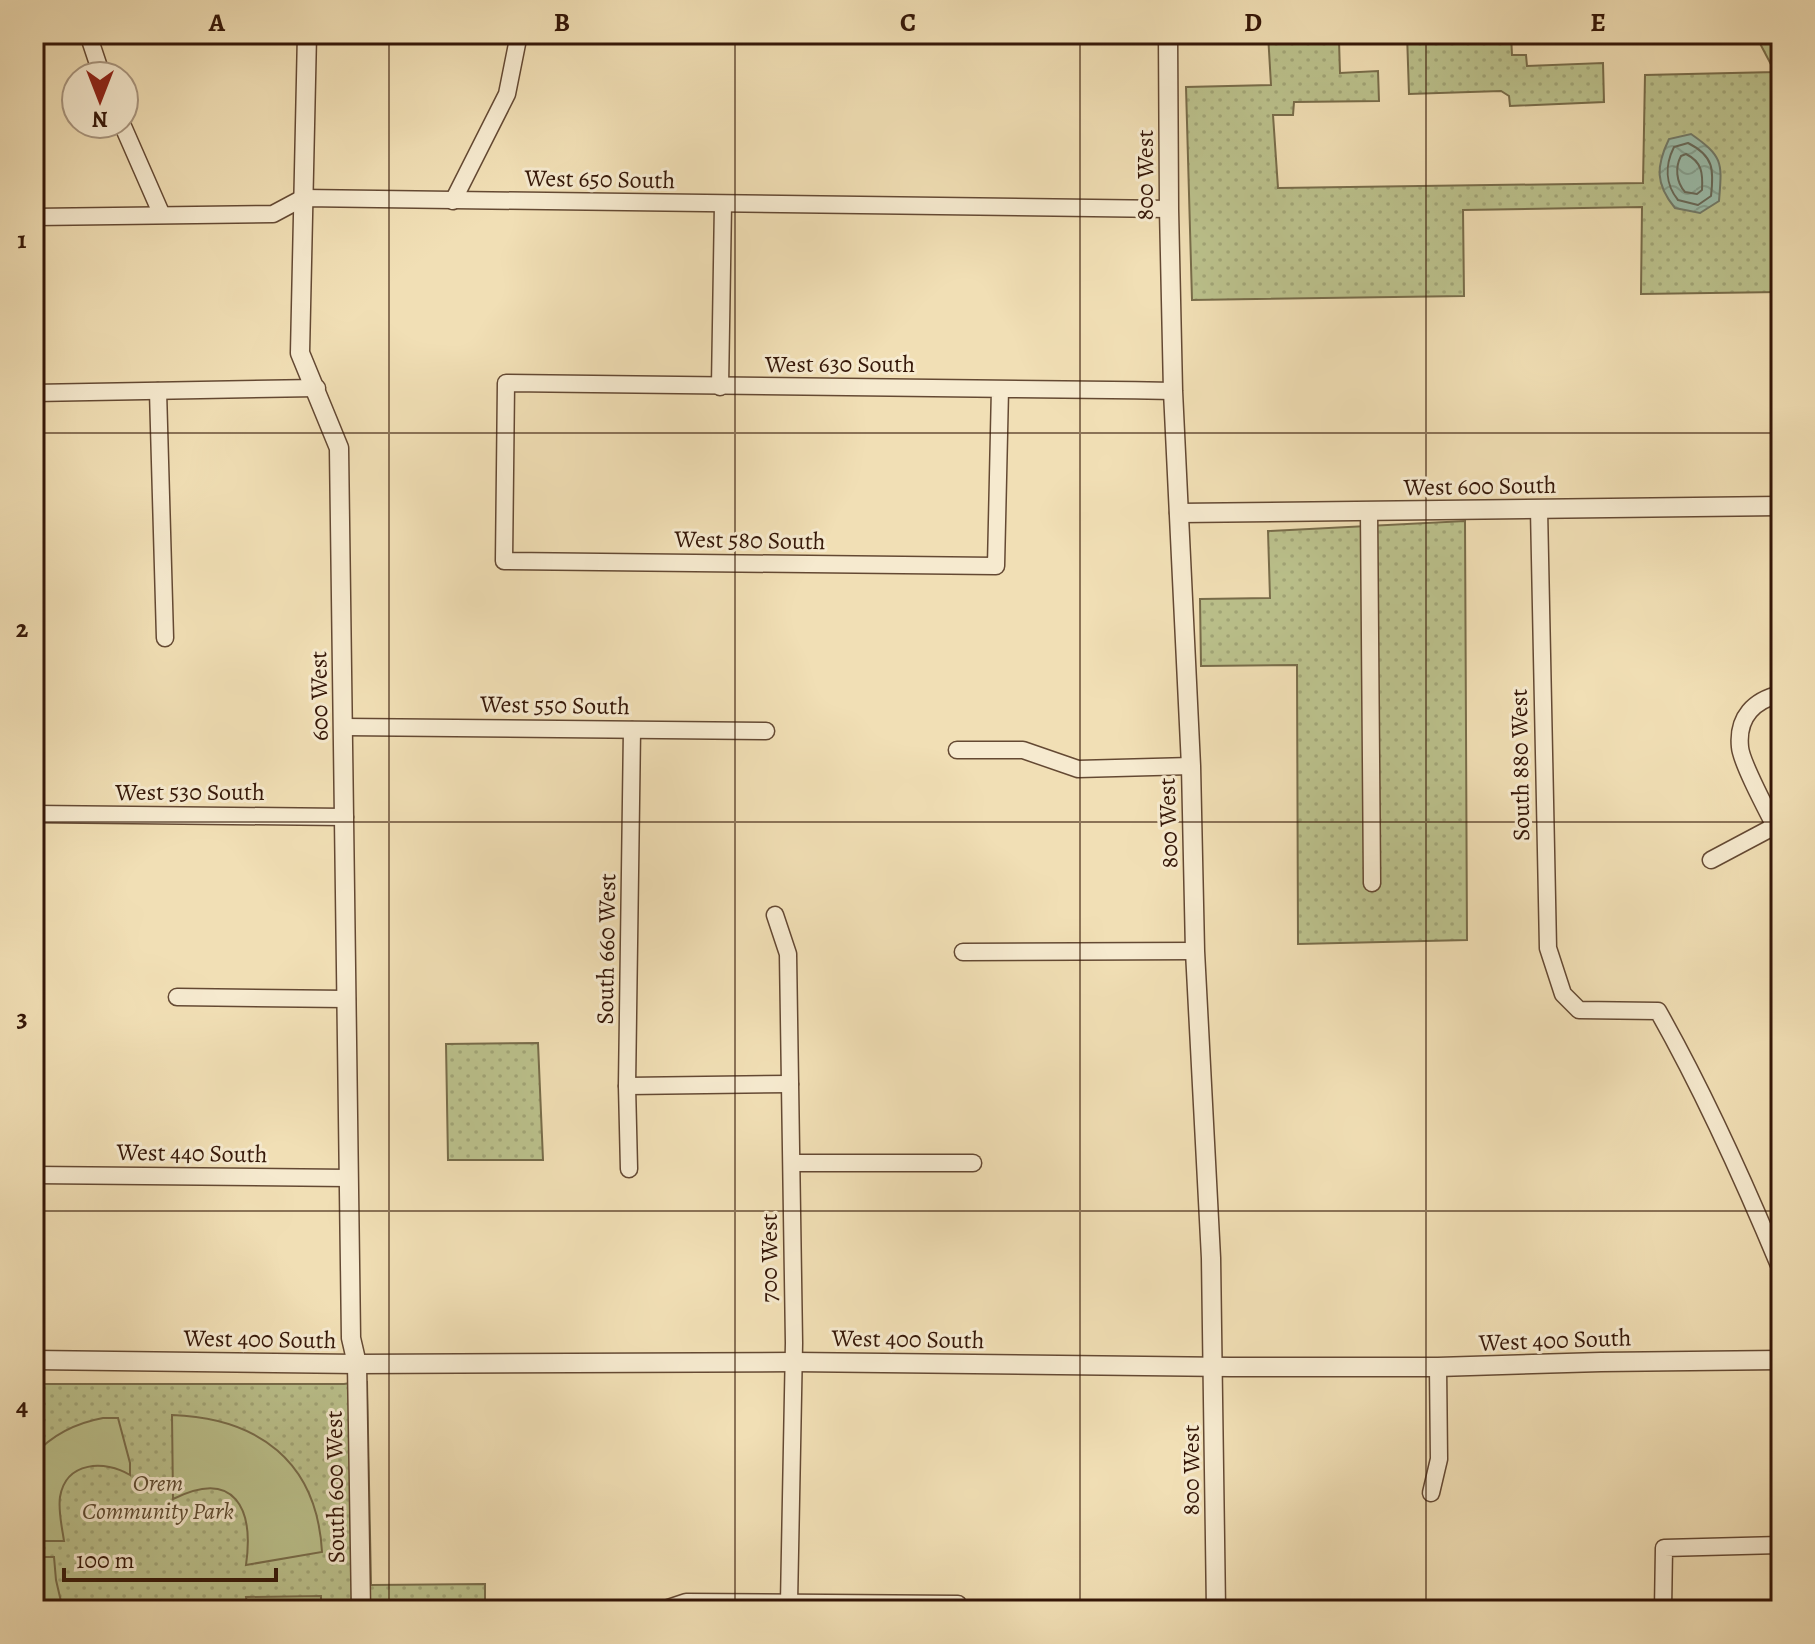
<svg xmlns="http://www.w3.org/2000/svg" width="1815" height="1644" font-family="Alegreya,serif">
	<defs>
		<pattern id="grass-dots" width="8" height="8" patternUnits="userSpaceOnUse" patternTransform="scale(2)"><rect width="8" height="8" fill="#bbc18c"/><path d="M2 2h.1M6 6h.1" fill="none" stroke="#a1a577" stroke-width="1.8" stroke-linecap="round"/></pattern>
		<pattern id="water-waves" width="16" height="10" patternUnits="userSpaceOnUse" patternTransform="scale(2)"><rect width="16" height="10" fill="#9bbdab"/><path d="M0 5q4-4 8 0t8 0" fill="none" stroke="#86a292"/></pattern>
	</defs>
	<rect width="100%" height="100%" fill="#f1dfb5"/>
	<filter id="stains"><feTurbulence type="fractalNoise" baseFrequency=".0025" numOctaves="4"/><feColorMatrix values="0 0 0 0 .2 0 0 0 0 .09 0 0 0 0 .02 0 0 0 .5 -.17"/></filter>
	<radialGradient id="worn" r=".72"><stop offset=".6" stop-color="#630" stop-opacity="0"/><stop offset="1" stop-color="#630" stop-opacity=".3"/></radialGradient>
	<!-- grass -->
	<g fill="url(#grass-dots)" stroke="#786c4a" stroke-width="2">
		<path d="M 1268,34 L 1289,34 L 1290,41 L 1339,41 L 1340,73 L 1378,71 L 1379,101 L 1294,102 L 1293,115 L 1273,115 L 1278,188 L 1643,183 L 1645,75 L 1775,72 L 1755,34 L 1781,34 L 1781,292 L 1641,294 L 1642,207 L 1463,210 L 1464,296 L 1192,300 L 1186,87 L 1271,85 Z"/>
		<path d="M 1407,34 L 1511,34 L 1512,55 L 1526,55 L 1527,66 L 1603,63 L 1604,102 L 1510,106 L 1509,96 L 1501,91 L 1409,94 Z"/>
		<path d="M 1465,521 L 1467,940 L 1298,944 L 1297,665 L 1201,666 L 1200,599 L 1270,598 L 1268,531 Z"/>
		<path d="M 538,1043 L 543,1160 L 448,1160 L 446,1044 Z"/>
		<path d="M 357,1382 L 367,1382 L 371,1585 L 485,1584 L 485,1610 L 34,1610 L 34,1384 L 344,1384 Z"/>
	</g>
	<!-- pitch -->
	<g fill="#bbc18c" stroke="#786c4a" stroke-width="2">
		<path d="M 172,1415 C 258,1418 317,1461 322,1552 L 246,1565 C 254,1509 235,1468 173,1499 Z"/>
		<path d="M 103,1418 L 118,1418 L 130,1463 L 130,1475 C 105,1460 66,1461 60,1497 C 58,1511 62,1527 64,1541 L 34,1541 L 34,1455 C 53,1434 76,1423 103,1418 Z"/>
		<path d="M 34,1557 L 54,1557 L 56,1580 L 63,1610 L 34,1610 Z"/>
		<path d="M 321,1596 L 321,1610 L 248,1610 L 246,1597 Z"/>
	</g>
	<!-- water -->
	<path fill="url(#water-waves)" stroke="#727b6a" stroke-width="2" d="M 1691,134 C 1724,157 1722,163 1719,201 L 1700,213 L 1675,208 C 1655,184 1656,166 1669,139 Z"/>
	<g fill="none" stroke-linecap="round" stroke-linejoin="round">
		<!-- shore -->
		<g stroke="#686a5a" stroke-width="2">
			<path d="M 1688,143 C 1714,156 1714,170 1711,196 L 1698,205 L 1678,200 C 1665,184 1665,165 1674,147 Z"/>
			<path d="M 1686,154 C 1702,162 1703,173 1702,190 L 1697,194 L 1685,192 C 1676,182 1675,167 1681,156 Z"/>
		</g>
		<!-- minor casing -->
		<g stroke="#644933" stroke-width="19">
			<g id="minor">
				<path d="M 88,34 L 102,76"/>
				<path d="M 122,124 L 161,213"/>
				<path d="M 453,201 L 507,94 L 519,34"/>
				<path d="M 34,217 L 273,214 L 303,198 L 1169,209"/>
				<path d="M 720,387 L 723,204"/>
				<path d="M 1000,389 L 996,566 L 504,561 L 506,383 C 729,387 951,387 1173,391"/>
				<path d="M 158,391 L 165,638"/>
				<path d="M 34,393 L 317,388"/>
				<path d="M 1539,509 L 1548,948 L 1563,994 L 1579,1010 L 1658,1011 C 1705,1094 1744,1181 1781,1270"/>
				<path d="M 1369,511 L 1372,883"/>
				<path d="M 1781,694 C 1754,700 1737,717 1740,747 C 1741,763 1772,820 1781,838"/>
				<path d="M 344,727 L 766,731"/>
				<path d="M 957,750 L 1023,750 L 1078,769 L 1191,766"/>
				<path d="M 34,814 L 345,817"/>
				<path d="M 1711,860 L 1775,826"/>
				<path d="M 775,915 L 788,954 L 794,1343 L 789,1603"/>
				<path d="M 963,952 L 1195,951"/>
				<path d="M 177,997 L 347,999"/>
				<path d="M 627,1086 L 790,1084"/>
				<path d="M 792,1163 L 973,1163"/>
				<path d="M 629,1169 L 627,1086 L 632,730"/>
				<path d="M 34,1175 L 349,1178"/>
				<path d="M 1431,1493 L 1439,1459 L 1438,1367"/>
				<path d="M 662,1610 L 686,1602 L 958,1604"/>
				<path d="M 1663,1610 L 1664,1548 L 1781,1545"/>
			</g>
		</g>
		<!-- tertiary casing -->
		<g stroke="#644933" stroke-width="21">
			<g id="tertiary">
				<path d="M 307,34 L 300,353 L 339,448 L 351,1338 L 357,1364 L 361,1610"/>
				<path d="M 1168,34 L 1169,209 L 1173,391 L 1191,766 L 1195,951 L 1211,1258 L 1216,1610"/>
				<path d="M 1179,513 L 1781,506"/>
				<path d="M 34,1360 L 357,1364 L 794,1362 L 1230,1367 L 1438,1367 L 1601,1362 L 1781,1360"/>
			</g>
		</g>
		<!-- minor -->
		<use href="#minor" stroke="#f6eacf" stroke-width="16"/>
		<!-- tertiary -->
		<use href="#tertiary" stroke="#f6eacf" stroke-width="18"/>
	</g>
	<!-- grid -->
	<path fill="none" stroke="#351708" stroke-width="2" stroke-opacity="0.55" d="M 389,34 L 389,1610M 735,34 L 735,1610M 1080,34 L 1080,1610M 1426,34 L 1426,1610M 34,433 L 1781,433M 34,822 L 1781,822M 34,1211 L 1781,1211"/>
	<g text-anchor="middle" stroke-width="6" stroke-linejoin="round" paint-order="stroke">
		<!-- street labels -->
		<g font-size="24" fill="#351708" stroke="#f6eacf">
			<text transform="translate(1145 175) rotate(-90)" y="8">800 West</text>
			<text transform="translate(600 179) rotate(1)" y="8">West 650 South</text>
			<text x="840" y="372">West 630 South</text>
			<text transform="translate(1480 486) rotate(-1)" y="8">West 600 South</text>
			<text transform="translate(750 540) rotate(1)" y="8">West 580 South</text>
			<text transform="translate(319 696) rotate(-91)" y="8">600 West</text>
			<text transform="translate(555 705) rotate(1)" y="8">West 550 South</text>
			<text transform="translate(1520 765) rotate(-91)" y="8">South 880 West</text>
			<text x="190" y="800">West 530 South</text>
			<text transform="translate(1168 823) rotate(-92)" y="8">800 West</text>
			<text transform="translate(606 949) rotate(-89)" y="8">South 660 West</text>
			<text transform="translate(192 1153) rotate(1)" y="8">West 440 South</text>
			<text transform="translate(769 1258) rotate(-90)" y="8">700 West</text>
			<text transform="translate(260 1339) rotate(1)" y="8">West 400 South</text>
			<text transform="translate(908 1339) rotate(1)" y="8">West 400 South</text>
			<text transform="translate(1555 1340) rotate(-2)" y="8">West 400 South</text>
			<text transform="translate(1191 1470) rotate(-90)" y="8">800 West</text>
			<text transform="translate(335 1487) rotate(-91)" y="8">South 600 West</text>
		</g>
		<!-- park labels -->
		<g font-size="24" font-style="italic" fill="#5d4a30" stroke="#f6eacf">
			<text x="158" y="1491">Orem<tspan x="158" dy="28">Community Park</tspan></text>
		</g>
	</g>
	<!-- margin -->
	<rect width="1815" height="1644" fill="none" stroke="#f1dfb5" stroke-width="88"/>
	<!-- north arrow -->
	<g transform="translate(100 100) rotate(180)"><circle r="38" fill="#f6eacf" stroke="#a9967f" stroke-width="2"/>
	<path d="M0-6L14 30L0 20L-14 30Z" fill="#8f2418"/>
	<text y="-12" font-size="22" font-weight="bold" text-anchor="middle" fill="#351708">N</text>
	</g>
	<!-- scale -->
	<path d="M64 1568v12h212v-12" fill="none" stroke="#351708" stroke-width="4"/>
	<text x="76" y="1568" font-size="24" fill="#351708" stroke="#f6eacf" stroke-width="6" paint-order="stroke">100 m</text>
	<rect x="44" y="44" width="1727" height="1556" fill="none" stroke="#351708" stroke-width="3"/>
	<g font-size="26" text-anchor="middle" font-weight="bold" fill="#351708">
		<text x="217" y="31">A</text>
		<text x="562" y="31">B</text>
		<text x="908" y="31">C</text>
		<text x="1253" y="31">D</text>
		<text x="1598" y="31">E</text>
		<text x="22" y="248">1</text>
		<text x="22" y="637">2</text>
		<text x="22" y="1026">3</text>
		<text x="22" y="1415">4</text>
	</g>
	<rect width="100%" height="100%" filter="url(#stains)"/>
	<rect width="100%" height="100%" fill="url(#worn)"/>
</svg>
